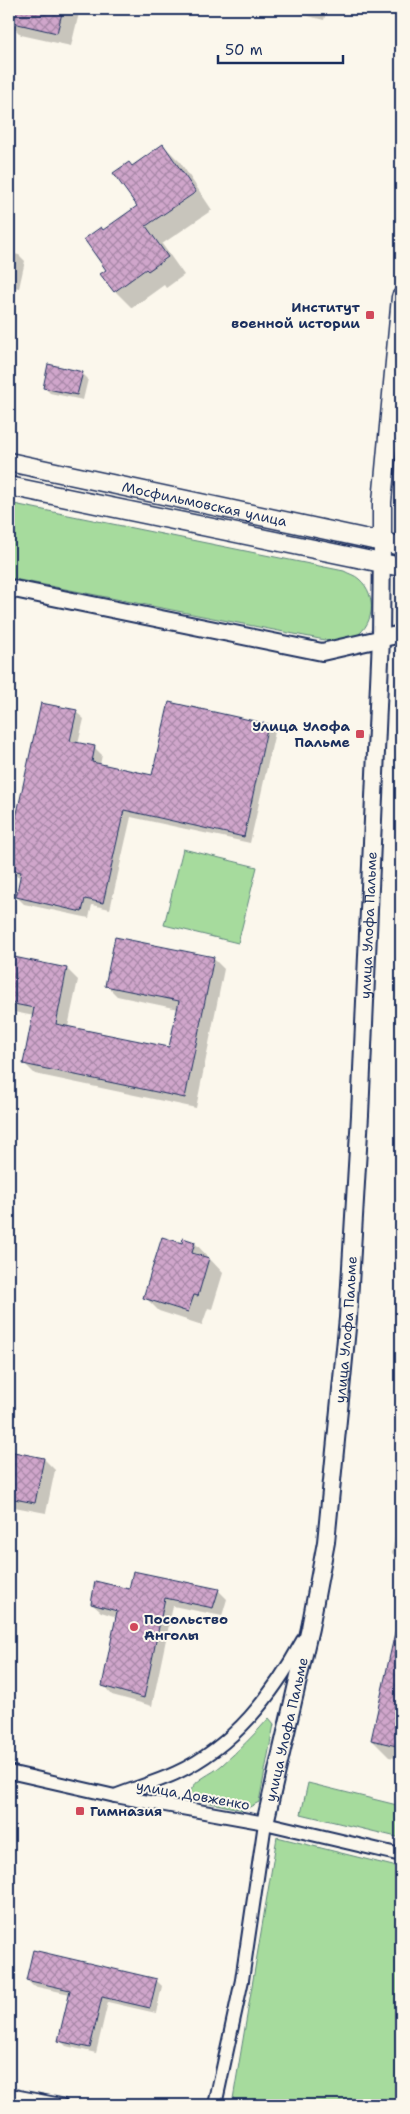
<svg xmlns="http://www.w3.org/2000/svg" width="410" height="2114" font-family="'Shantell Sans',sans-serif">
	<defs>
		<pattern id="building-cross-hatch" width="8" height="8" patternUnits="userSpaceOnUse" patternTransform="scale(1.25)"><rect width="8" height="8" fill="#d0a6cb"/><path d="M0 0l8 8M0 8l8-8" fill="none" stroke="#a888a8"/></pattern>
	</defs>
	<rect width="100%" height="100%" fill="#fbf7ec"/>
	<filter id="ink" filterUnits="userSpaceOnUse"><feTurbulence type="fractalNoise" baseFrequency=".02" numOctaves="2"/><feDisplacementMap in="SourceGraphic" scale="10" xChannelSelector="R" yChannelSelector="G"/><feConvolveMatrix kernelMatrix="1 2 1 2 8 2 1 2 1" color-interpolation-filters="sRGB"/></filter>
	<g filter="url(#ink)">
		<!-- green -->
		<g fill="#a6db9d" stroke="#60857e">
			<path d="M 9,503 L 344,571 C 349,574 355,575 359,579 C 378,595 375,628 351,639 C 346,641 340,641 335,642 L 9,578 Z"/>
			<path d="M 183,849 L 257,867 L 238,943 L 164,925 Z"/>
			<path d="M 269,1718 L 274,1724 L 259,1802 L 244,1810 L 197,1800 L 190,1792 C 196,1778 211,1775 222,1765 C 239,1750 254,1735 269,1718 Z"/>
			<path d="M 308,1783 L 401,1806 L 401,1838 L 301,1814 Z"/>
			<path d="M 277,1837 L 401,1868 L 401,2105 L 232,2105 Z"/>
		</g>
		<!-- shadow -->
		<g fill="#0003">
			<path d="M 9,9 L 80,9 L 71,46 L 21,35 L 9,23 Z"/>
			<path d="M 281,9 L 327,9 L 324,20 Z"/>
			<path d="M 163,145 L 180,162 L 212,210 L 162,244 L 184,275 L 166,288 L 164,285 L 132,308 L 115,291 L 108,270 L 103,232 L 138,206 L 133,167 Z"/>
			<path d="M 9,253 L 19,255 L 25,261 L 19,288 L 9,286 Z"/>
			<path d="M 82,373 L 88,379 L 83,400 L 50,393 L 44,387 Z"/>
			<path d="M 169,703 L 268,725 L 275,732 L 250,843 L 131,817 L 110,909 L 92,905 L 89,918 L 24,904 L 17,897 L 22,877 L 13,875 L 9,870 L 9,855 L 42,704 L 76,712 L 84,719 L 78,744 L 95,748 L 102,755 L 100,765 L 153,777 Z"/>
			<path d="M 9,957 L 67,969 L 78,980 L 68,1027 L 170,1049 L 178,1009 L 117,996 L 106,985 L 213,958 L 224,969 L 196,1108 L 35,1074 L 24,1063 L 34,1016 L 9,1011 Z"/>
			<path d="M 184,1240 L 195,1243 L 223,1273 L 212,1309 L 208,1308 L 202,1325 L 159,1311 L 145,1297 L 183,1245 Z"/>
			<path d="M 9,1452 L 44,1459 L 55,1470 L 46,1513 L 9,1506 Z"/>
			<path d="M 401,1503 L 401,1562 L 392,1553 Z"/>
			<path d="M 218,1590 L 227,1599 L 222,1616 L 173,1606 L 152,1706 L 112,1695 L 104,1686 L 117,1617 L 101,1612 L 92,1604 L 130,1591 Z"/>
			<path d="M 401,1608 L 401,1759 L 389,1757 L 372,1740 Z"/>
			<path d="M 27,1980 L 156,1980 L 162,1986 L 156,2013 L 108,2002 L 96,2053 L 66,2046 L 60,2040 L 70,1994 L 33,1986 Z"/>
		</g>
		<!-- building -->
		<g fill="url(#building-cross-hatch)" stroke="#1b2f5e">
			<path d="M 9,9 L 63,9 L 57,33 L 9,22 Z"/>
			<path d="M 163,144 L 196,192 L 146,226 L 168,257 L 148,271 L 146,269 L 114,292 L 100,274 L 106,270 L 84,239 L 101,227 L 103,230 L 137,206 L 113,173 L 129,162 L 132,166 Z"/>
			<path d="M 48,364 L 83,372 L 77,395 L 43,388 Z"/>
			<path d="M 169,702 L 268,724 L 244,837 L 124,810 L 103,903 L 85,899 L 82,912 L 16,897 L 21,872 L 9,869 L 9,850 L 41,703 L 77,710 L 70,741 L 95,746 L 92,762 L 152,775 Z"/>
			<path d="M 115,937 L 214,957 L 185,1098 L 23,1064 L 34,1008 L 9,1003 L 9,956 L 67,968 L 56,1024 L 169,1047 L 179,1001 L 105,986 Z"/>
			<path d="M 162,1237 L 182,1243 L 183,1238 L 195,1242 L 192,1253 L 209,1258 L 198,1296 L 194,1295 L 188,1312 L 143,1298 Z"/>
			<path d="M 9,1451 L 44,1458 L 35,1503 L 9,1498 Z"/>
			<path d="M 133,1571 L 219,1589 L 213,1608 L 165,1598 L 144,1698 L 102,1686 L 117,1611 L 91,1604 L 95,1581 L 129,1589 Z"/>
			<path d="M 396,1628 L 401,1629 L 401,1747 L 371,1740 Z"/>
			<path d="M 33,1950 L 157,1979 L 150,2008 L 102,1997 L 90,2048 L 58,2041 L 70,1990 L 26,1980 Z"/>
		</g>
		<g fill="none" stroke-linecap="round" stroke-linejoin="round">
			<!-- minor casing -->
			<g stroke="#1b2f5e" stroke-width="16">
				<g id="minor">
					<path d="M 9,1772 L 115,1796 L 265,1823 L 401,1855"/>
					<path d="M 115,1796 C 135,1788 157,1782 176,1773 C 234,1746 273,1695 303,1640"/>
					<path d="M 9,2095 L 61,2105"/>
					<path d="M 215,2105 L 242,1980 L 265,1823"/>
				</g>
			</g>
			<!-- tertiary casing -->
			<g stroke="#1b2f5e" stroke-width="20">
				<g id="tertiary">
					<path d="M 9,588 L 322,652 L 401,634"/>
					<path id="s1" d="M 265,1823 L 310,1628 L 326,1542 L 348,1318 L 360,1115 L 381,638 L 382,542"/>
				</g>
			</g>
			<!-- secondary casing -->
			<g stroke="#1b2f5e" stroke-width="21">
				<g id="secondary">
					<path id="s2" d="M 9,462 L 401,546"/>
					<path d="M 9,486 L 401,567"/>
					<path d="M 382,542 L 382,502 L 401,297"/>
				</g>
			</g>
			<!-- minor -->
			<use href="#minor" stroke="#fbf7ec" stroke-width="12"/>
			<!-- tertiary -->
			<use href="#tertiary" stroke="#fbf7ec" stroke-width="16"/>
			<!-- secondary -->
			<use href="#secondary" stroke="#fbf7ec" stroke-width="18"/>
		</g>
	</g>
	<!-- markers -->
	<g fill="#d1495b" stroke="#fbf7ec" stroke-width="2">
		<rect x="365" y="310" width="10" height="10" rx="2.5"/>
		<rect x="355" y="729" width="10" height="10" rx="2.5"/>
		<circle cx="134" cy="1627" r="5"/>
		<rect x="75" y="1806" width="10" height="10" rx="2.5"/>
	</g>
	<g text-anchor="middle" stroke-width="4" stroke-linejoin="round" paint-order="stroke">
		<!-- poi labels -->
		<g font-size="14" font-weight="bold" fill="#1b2f5e" stroke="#fbf7ec" text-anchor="end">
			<text x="360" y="312">Институт<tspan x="360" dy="16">военной истории</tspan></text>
			<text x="350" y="731">Улица Улофа<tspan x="350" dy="16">Пальме</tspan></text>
			<text x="144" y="1624" text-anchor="start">Посольство<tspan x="144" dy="16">Анголы</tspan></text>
			<text x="90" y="1816" text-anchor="start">Гимназия</text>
		</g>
		<!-- street labels -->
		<g font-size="14" fill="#1b2f5e" stroke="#fbf7ec">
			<text dy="5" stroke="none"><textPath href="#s2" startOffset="200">Мосфильмовская улица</textPath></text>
			<text dy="5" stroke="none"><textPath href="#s1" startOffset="906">улица Улофа Пальме</textPath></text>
			<text dy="5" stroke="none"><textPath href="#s1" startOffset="501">улица Улофа Пальме</textPath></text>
			<text dy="5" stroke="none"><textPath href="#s1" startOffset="96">улица Улофа Пальме</textPath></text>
			<text transform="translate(193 1795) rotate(10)" y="5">улица Довженко</text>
		</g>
	</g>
	<!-- margin -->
	<rect width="410" height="2114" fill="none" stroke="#fbf7ec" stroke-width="30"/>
	<rect x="15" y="15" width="380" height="2084" fill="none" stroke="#1b2f5e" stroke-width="2" filter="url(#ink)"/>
	<!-- scale -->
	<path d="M218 55v8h125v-8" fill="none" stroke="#1b2f5e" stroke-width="2.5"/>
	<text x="225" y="55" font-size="15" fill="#1b2f5e" stroke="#fbf7ec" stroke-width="4" paint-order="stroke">50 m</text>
</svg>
